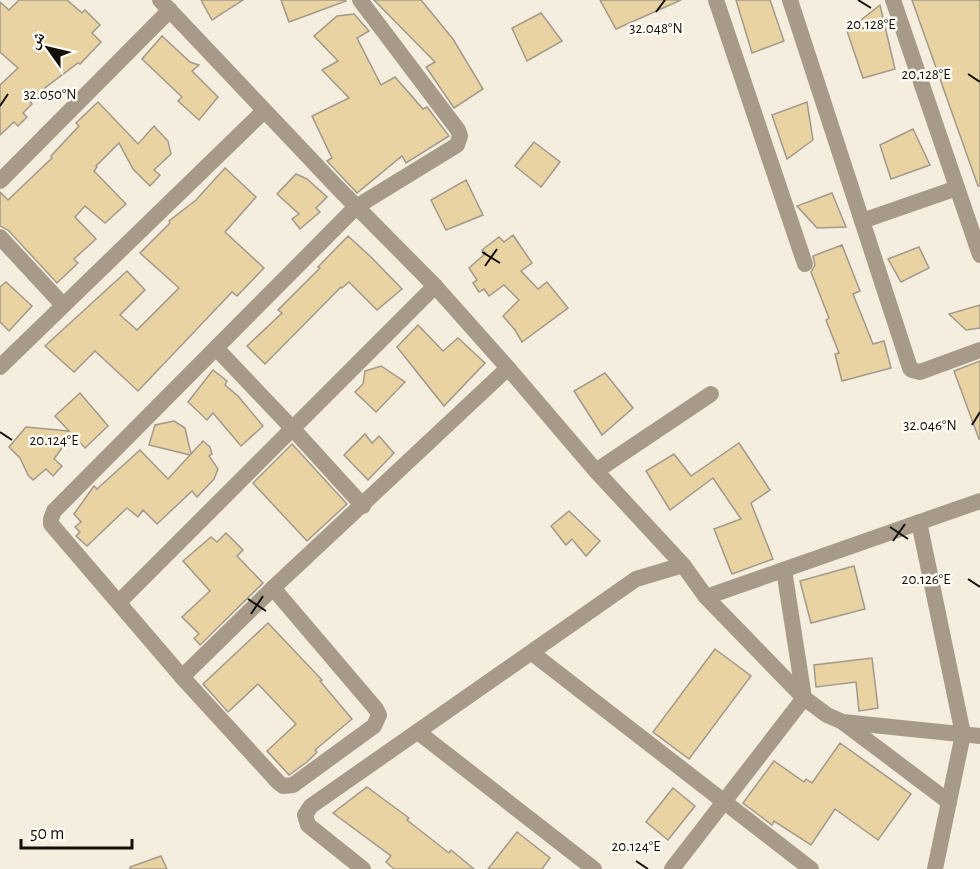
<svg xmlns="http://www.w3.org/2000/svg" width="980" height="869" font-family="'Alegreya Sans','Noto Naskh Arabic',sans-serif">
	<rect width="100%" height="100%" fill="#f5edde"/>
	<!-- building -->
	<g fill="#ead3a3" stroke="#a19a8c" stroke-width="1.5">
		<path d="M 19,0 L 67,0 L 82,13 L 85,10 L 100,25 L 92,33 L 101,42 L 80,64 L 78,63 L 29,100 L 32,104 L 23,113 L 27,117 L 18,126 L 14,122 L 0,135 L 0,85 L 18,68 L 0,52 L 0,2 L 9,10 Z"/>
		<path d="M 201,0 L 243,0 L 212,20 Z"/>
		<path d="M 281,0 L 345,0 L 346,1 L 289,22 Z"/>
		<path d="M 374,0 L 421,0 L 453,39 L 483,89 L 454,108 L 426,67 L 435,62 Z"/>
		<path d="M 600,0 L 681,0 L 616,29 Z"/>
		<path d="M 736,0 L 770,0 L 784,41 L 752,53 Z"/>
		<path d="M 912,0 L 980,0 L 980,186 L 978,186 Z"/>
		<path d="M 880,5 L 895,69 L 863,78 L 847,31 Z"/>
		<path d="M 541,13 L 562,41 L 527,61 L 512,28 Z"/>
		<path d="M 354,14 L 369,31 L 357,38 L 381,85 L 395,77 L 423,109 L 427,107 L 449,136 L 406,163 L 402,156 L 357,193 L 327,161 L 332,158 L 312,116 L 349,98 L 322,70 L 338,61 L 314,36 L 337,16 Z"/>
		<path d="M 162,36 L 190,62 L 199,65 L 192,71 L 218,97 L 199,120 L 178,101 L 182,97 L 142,59 Z"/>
		<path d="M 98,102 L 138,144 L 154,126 L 168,141 L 171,154 L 154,170 L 160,175 L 150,186 L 133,169 L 119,143 L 96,166 L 97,167 L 94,171 L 126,204 L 105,223 L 85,206 L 75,217 L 96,239 L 74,259 L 78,263 L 57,283 L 8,230 L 0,226 L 0,192 L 8,200 L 52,158 L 51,156 L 79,126 L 76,123 Z"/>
		<path d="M 807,102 L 813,140 L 787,159 L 772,115 Z"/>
		<path d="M 913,129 L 930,165 L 891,179 L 880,145 Z"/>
		<path d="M 534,142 L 560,162 L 541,187 L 515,166 Z"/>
		<path d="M 225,168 L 256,197 L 225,232 L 264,268 L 237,296 L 232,292 L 138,391 L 95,351 L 74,372 L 45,346 L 127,271 L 145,290 L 120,315 L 137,330 L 179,288 L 140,253 L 170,223 L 169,221 L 196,200 Z"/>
		<path d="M 296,174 L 307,179 L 327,197 L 316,208 L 320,212 L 300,229 L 292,219 L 299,214 L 277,194 Z"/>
		<path d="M 466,180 L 483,215 L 446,230 L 431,200 Z"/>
		<path d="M 832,193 L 846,227 L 817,228 L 797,206 Z"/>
		<path d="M 513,235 L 532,263 L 521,271 L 538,289 L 547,282 L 568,308 L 522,342 L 515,330 L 503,316 L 519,300 L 504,285 L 489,296 L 484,289 L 479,292 L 473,283 L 477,280 L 469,268 L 486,253 L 482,250 L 499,237 L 504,242 Z"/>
		<path d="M 348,236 L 372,258 L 402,289 L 377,310 L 349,282 L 342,288 L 341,287 L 265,364 L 247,346 L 282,313 L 278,310 L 320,268 L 318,267 Z"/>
		<path d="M 842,245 L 860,291 L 853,294 L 873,344 L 884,341 L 891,368 L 842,381 L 835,354 L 839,353 L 826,320 L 829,318 L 811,272 L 815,265 L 813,256 Z"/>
		<path d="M 919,247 L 929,268 L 901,282 L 888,259 Z"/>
		<path d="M 6,282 L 32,306 L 9,331 L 0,322 L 0,287 Z"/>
		<path d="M 980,305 L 980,328 L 966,330 L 949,314 Z"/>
		<path d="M 418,325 L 443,351 L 458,338 L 485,363 L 444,406 L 397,347 Z"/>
		<path d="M 980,361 L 980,439 L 979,439 L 954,371 Z"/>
		<path d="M 381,366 L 405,382 L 376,412 L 355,392 L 363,384 L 365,371 Z"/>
		<path d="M 213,370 L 227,381 L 225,385 L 238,396 L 263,426 L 241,446 L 213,413 L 207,420 L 188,402 Z"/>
		<path d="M 605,373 L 633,408 L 602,435 L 574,391 Z"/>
		<path d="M 80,393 L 108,426 L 85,448 L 72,434 L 54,459 L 62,466 L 53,476 L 46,469 L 33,480 L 28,475 L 20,458 L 9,447 L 26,427 L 69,431 L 55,416 Z"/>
		<path d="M 174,421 L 185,428 L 191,454 L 203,441 L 210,447 L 212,454 L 209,456 L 218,469 L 214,479 L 197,497 L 192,491 L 157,524 L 143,510 L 138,517 L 127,508 L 87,546 L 76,536 L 80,532 L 75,527 L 81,522 L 74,514 L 94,486 L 97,489 L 140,450 L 168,479 L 190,455 L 149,445 L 155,425 Z"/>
		<path d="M 365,434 L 372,443 L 379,436 L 394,453 L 368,480 L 344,455 Z"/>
		<path d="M 739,443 L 770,490 L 751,503 L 773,559 L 732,574 L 714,529 L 741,519 L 713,478 L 670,510 L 646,471 L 674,454 L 691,476 Z"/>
		<path d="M 292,444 L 347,504 L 307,541 L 253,483 Z"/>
		<path d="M 569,511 L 600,541 L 586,556 L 572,539 L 566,545 L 551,526 Z"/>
		<path d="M 226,533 L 243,550 L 237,556 L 263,583 L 200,645 L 194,638 L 199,634 L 182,617 L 210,591 L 183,561 L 211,537 L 217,542 Z"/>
		<path d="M 854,566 L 865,609 L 811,623 L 800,581 Z"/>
		<path d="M 268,623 L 322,680 L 320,681 L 352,719 L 315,750 L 317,752 L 307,762 L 289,775 L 267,751 L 296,724 L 258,684 L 228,712 L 203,684 Z"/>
		<path d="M 715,649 L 751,676 L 689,759 L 653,732 Z"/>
		<path d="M 872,658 L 878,708 L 859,711 L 856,682 L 816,687 L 814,665 Z"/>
		<path d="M 840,743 L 911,794 L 878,840 L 835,809 L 811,845 L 774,821 L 772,825 L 743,803 L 774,761 L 804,782 L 806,779 L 812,783 Z"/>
		<path d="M 367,787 L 409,818 L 407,820 L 449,853 L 451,850 L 474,869 L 394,869 L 386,862 L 391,856 L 333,813 Z"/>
		<path d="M 673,788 L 695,806 L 668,840 L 646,822 Z"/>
		<path d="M 517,832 L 550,858 L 542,869 L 488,869 Z"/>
		<path d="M 161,856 L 167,869 L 130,869 L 130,867 Z"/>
	</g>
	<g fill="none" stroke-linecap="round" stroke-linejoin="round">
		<!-- minor -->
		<g stroke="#a89a88" stroke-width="16">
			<path d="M 160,0 L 337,187 L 435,286 L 508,368 L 596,471 L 683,565 L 706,597 L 804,698 L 827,715 L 843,722 L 980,736"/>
			<path d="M 716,0 L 805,264"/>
			<path d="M 790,0 L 910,368 L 912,370 L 920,372 L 980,350"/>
			<path d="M 893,0 L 980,255"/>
			<path d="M 0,181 L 170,10"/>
			<path d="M 862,221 L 957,188"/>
			<path d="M 0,237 L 63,305"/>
			<path d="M 216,348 L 292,428 L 363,506"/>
			<path d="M 0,367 L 264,111"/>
			<path d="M 596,471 L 711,394"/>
			<path d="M 919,522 L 963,734 L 935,869"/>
			<path d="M 273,588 L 376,709 L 379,715 L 374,726 L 293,785 L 283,786 L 278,782 L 182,677 L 51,524 L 51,519 L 54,511 L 356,207 L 457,145 L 460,136 L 458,130 L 360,0"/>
			<path d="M 706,597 L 980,501"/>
			<path d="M 119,602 L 435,286"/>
			<path d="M 532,653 L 811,869"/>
			<path d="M 182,677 L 273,588 L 508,368"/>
			<path d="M 844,723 L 949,802"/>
			<path d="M 418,732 L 594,869"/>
			<path d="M 363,869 L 308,825 L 305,815 L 311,806 L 636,579 L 683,565"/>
			<path d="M 672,869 L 804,698 L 784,570"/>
		</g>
	</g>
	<!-- ticks -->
	<path fill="none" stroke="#13100b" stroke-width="2" d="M 858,0 L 871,8M 656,12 L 665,0M 968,74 L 980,82M 0,106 L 8,94M 482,252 L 500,263M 485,266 L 497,249M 972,425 L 980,412M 0,432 L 12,440M 890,527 L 908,539M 893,541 L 905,524M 968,579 L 980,587M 248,599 L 266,611M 251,614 L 263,596M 636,861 L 648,869"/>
	<g font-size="15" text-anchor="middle" fill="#13100b" stroke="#fefbf5" stroke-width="5" stroke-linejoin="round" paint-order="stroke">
		<text x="871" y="29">20.128°E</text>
		<text x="656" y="33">32.048°N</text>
		<text x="926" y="79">20.128°E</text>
		<text x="50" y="99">32.050°N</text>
		<text x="930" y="430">32.046°N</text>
		<text x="54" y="445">20.124°E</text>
		<text x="926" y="584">20.126°E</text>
		<text x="636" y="851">20.124°E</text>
	</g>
	<!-- north arrow -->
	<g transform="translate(48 48) rotate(304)" stroke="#fefbf5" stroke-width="4.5" paint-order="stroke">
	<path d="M0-4.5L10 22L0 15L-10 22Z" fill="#13100b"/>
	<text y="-9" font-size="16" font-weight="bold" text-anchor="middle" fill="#13100b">ش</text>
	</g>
	<!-- scale -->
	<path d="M21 839v9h111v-9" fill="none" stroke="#13100b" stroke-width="3"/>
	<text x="30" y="839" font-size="18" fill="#13100b" stroke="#fefbf5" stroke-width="4.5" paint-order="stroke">50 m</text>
</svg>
